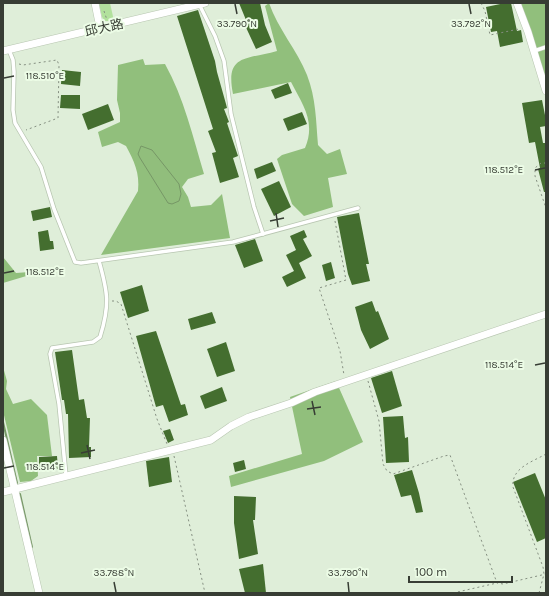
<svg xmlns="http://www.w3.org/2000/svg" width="549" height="596" font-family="Karla,'Noto Sans SC',sans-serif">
	<rect width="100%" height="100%" fill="#dfeed9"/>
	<!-- green -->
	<path fill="#b2e19d" d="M 99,3 L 110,3 L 114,21 L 105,21 L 102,17 Z"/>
	<!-- forest -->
	<g fill="#91bf7c">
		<path d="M 269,3 C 278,29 297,50 307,75 C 316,98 316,121 318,145 L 327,154 L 340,149 L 347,174 L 328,178 L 333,207 L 304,216 L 292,204 L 277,159 L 282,155 L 305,148 C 316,122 303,105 291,82 L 233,94 C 225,54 246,60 277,51 L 265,6 Z"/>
		<path d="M 520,3 L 546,3 L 546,80 Z"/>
		<path d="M 143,59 L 145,65 L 165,64 C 184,98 193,137 204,174 L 188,179 L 182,187 L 188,197 L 191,207 L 211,205 L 222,194 L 230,238 L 101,255 L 138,191 C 140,173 134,161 126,146 L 118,142 L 102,147 L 98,132 L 120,122 L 120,113 L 117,100 L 118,65 Z"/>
		<path d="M 3,257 L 16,273 L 43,271 L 3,283 Z"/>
		<path d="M 3,367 L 7,381 L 6,389 L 13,404 L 31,399 L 47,415 L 52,456 L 37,456 L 38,476 L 31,481 L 20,482 L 3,411 Z"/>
		<path d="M 336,381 L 363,442 L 324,461 L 231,487 L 229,476 L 302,454 L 290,397 Z"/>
	</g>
	<!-- water -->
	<path fill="#91be7c" stroke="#769766" d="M 141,146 L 152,150 L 179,184 L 181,194 L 179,201 L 172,204 L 168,203 L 140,158 L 138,154 Z"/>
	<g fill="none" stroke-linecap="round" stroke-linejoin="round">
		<!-- stream -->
		<g stroke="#769766" stroke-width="2">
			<path d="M 3,422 L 17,483"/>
			<path d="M 20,494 L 32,547"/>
		</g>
	</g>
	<!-- building -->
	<g fill="#446e2f">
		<path d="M 239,3 L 260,3 L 265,25 L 272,42 L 256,49 L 243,21 L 246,20 Z"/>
		<path d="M 505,3 L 511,3 L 517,31 L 521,30 L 523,42 L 500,47 L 497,31 L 491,32 L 486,7 Z"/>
		<path d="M 198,10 L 215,61 L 217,72 L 226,104 L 227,108 L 224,109 L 229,122 L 227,123 L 238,156 L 233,158 L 239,177 L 220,183 L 212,153 L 216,152 L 208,131 L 213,129 L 177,16 Z"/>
		<path d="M 62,70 L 81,72 L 80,86 L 61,84 Z"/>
		<path d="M 288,83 L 292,93 L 275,99 L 271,90 Z"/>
		<path d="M 61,95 L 80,95 L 80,109 L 60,108 Z"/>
		<path d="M 542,100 L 545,115 L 546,114 L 546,126 L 540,127 L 543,143 L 546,143 L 546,192 L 544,192 L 538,169 L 540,168 L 535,142 L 529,143 L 522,103 Z"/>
		<path d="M 108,104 L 114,120 L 88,130 L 82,114 Z"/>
		<path d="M 302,112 L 307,124 L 288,131 L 283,119 Z"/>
		<path d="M 272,162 L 276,171 L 257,179 L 254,169 Z"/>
		<path d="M 279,181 L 291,207 L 274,216 L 261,189 Z"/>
		<path d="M 50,207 L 52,217 L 33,221 L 31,211 Z"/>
		<path d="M 359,213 L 369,264 L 366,264 L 370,281 L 352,285 L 348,274 L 337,217 Z"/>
		<path d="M 48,230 L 50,241 L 53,241 L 54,249 L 40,251 L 38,232 Z"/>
		<path d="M 304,230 L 307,237 L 303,239 L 312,256 L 299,263 L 306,278 L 287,287 L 282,277 L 294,271 L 286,255 L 296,250 L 290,236 Z"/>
		<path d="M 255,239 L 263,261 L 244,268 L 235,245 Z"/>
		<path d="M 331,262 L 335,278 L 326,281 L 322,265 Z"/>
		<path d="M 142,285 L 149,311 L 128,318 L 120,292 Z"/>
		<path d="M 372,301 L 376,312 L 378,311 L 389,339 L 370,349 L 361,330 L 355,307 Z"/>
		<path d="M 212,312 L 216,323 L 191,330 L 188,319 Z"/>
		<path d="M 156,331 L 181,405 L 185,404 L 188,415 L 169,422 L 163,405 L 156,407 L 136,336 Z"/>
		<path d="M 226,342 L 235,371 L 217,377 L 207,349 Z"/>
		<path d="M 72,350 L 79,400 L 84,399 L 87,418 L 90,418 L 89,447 L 91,447 L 91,457 L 69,458 L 68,414 L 66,414 L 64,400 L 62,400 L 55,352 Z"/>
		<path d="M 392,371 L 402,406 L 382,413 L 371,378 Z"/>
		<path d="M 222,387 L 227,401 L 205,409 L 200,396 Z"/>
		<path d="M 403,416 L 405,438 L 408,437 L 409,462 L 386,463 L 383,417 Z"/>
		<path d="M 170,429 L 174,440 L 168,443 L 163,431 Z"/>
		<path d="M 57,456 L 58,469 L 39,470 L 39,457 Z"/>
		<path d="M 169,457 L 172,482 L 149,487 L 146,461 Z"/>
		<path d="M 244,460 L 246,469 L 235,472 L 233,463 Z"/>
		<path d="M 412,470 L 419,493 L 423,512 L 416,513 L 411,495 L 401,497 L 394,475 Z"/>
		<path d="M 535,473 L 546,500 L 546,538 L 537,542 L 513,482 Z"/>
		<path d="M 234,496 L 256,497 L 255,520 L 253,520 L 258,554 L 239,559 L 234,523 Z"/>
		<path d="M 263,564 L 266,593 L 245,593 L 239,569 Z"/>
	</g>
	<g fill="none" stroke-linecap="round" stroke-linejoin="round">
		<!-- service casing -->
		<g stroke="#b8c6b1" stroke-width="5">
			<g id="service">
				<path d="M 199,4 L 215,36 L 224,61 L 231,114 L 254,207 L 263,234"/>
				<path d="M 9,50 L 13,60 L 14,72 L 13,110 L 15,123 L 41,167 L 54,209 L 75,262 L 81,263 L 233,242 L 358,208"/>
				<path d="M 534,51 L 546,47"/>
				<path d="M 66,476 L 59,404 L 50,354 L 52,348 L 93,342 L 100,337 C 110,305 108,293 99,261"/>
			</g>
		</g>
		<!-- minor casing -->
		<g stroke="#b8c6b1" stroke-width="8">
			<g id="minor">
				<path d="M 95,3 L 100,28"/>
				<path d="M 517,3 L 528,32 L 546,91"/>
				<path d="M 3,51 L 205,3"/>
				<path d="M 3,440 L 39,593"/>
				<path d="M 3,492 L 211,440 L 231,426 L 249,417 L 291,403 L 315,392 L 546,314"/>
			</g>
		</g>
		<!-- path -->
		<g stroke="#858f81" stroke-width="1" stroke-dasharray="2 3" stroke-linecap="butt">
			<path d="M 481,3 L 485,11 L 490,35 L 519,29"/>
			<path d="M 104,11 L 107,20"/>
			<path d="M 19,64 L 23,65 L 57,60 L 59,65 L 58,118 L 26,130"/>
			<path d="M 546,163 L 541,163 L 535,168 L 535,176 L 546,208"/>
			<path d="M 335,221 L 346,280 L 319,288 L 340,351 L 344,375"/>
			<path d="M 112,301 L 116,301 L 121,304 L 157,419 L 167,444"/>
			<path d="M 368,381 L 379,421 L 383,464 L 387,471 L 393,474 L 444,456 L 450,455 L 497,583 L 503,584 L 546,574"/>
			<path d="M 174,456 L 205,593"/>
			<path d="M 453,593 L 497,583"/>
			<path d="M 539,593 L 544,574 L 543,567 L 513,487 C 511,468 532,462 546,454"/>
		</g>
		<!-- service -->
		<use href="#service" stroke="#fff" stroke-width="3.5"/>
		<!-- minor -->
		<use href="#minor" stroke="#fff" stroke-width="7"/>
	</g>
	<!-- ticks -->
	<path fill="none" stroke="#373d34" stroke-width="1.5" d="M 235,4 L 237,14M 469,4 L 471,14M 4,78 L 14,76M 535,170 L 545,168M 276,213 L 278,227M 270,221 L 284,218M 4,273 L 14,271M 535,365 L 545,363M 312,401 L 315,415M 307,409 L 321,407M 87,445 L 90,459M 81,453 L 95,450M 4,468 L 14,466M 114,582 L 116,592M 348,582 L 349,592"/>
	<g text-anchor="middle" stroke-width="4" stroke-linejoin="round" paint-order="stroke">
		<!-- street labels -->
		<g font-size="13" fill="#373d34" stroke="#ecfce6">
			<text transform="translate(104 27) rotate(-13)" y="5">邱大路</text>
		</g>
	</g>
	<g font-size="10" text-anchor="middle" fill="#373d34" stroke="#ecfce6" stroke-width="4" stroke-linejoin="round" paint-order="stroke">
		<text x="237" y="27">33.790°N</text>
		<text x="471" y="27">33.792°N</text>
		<text x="45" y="79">118.510°E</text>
		<text x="504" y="173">118.512°E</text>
		<text x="45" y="275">118.512°E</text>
		<text x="504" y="368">118.514°E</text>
		<text x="45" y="470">118.514°E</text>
		<text x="114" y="576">33.788°N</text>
		<text x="348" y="576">33.790°N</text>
	</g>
	<!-- border -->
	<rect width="549" height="596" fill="none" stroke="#373d34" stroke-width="8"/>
	<!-- scale -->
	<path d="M409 576v6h103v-6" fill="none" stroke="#373d34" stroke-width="2"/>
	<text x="415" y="576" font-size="12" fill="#373d34" stroke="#ecfce6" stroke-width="3" paint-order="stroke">100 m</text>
</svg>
